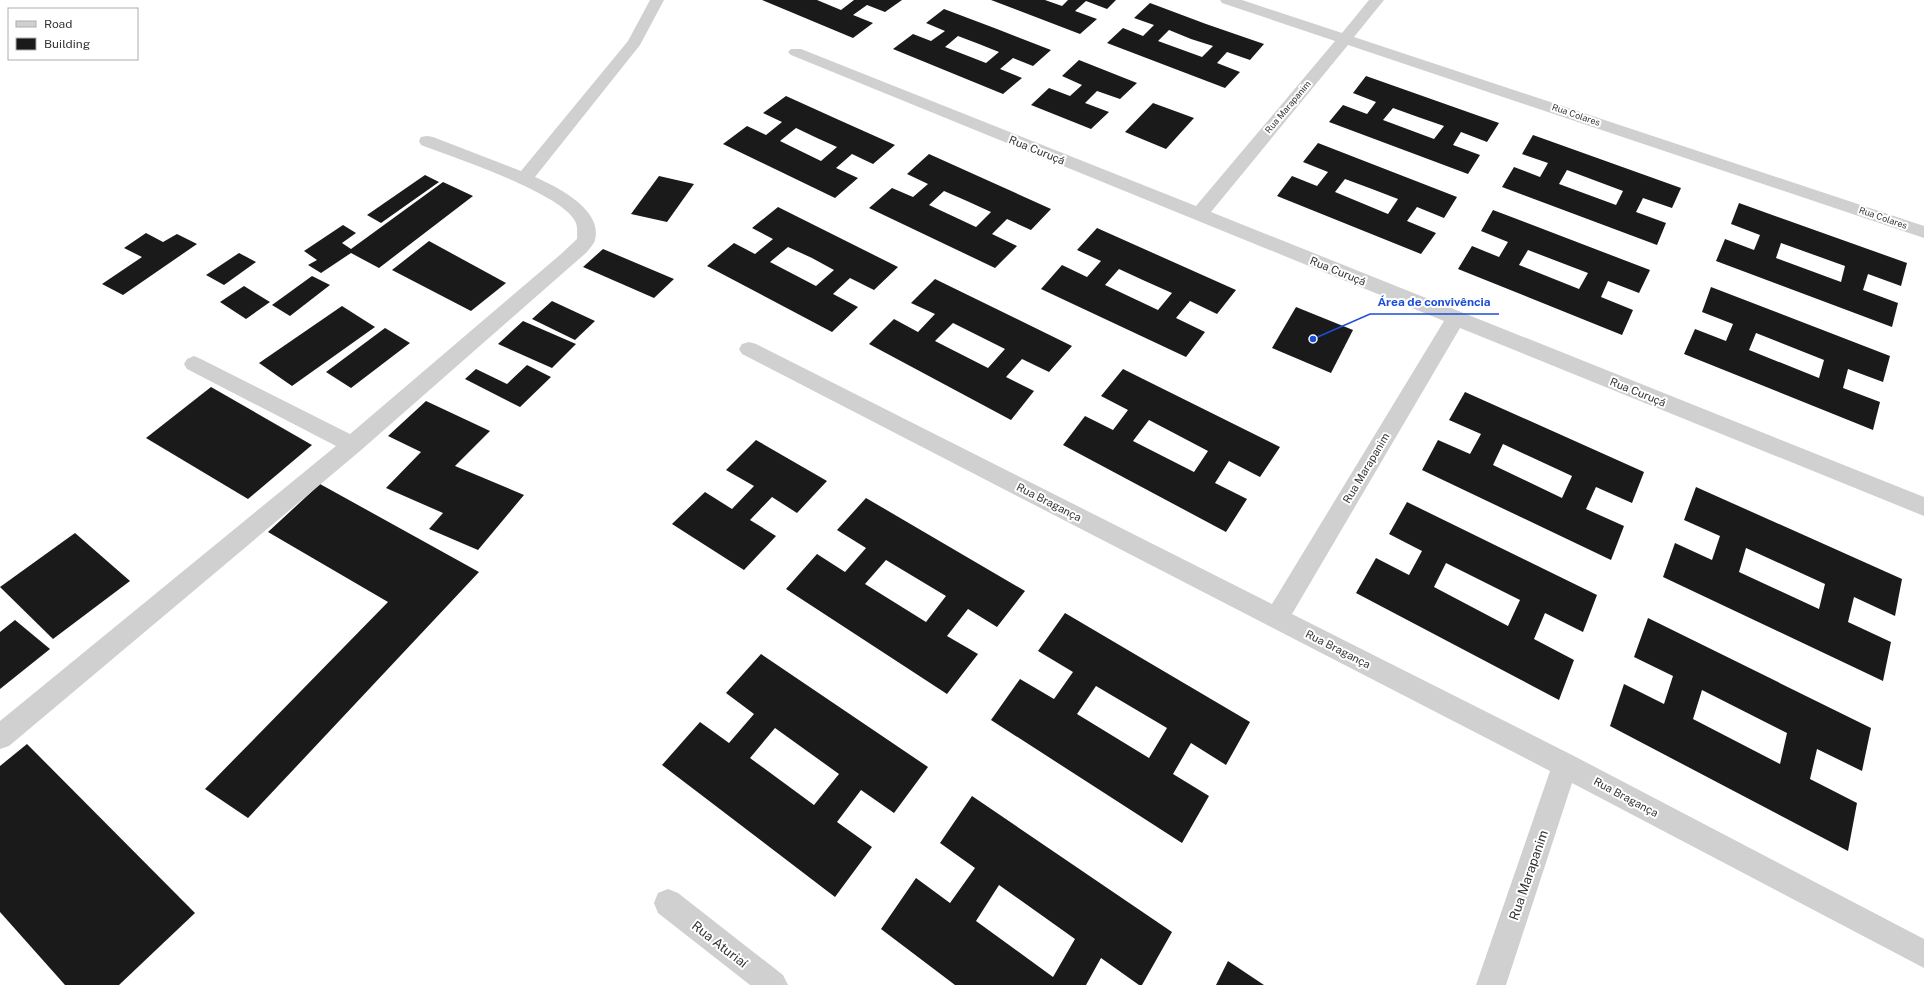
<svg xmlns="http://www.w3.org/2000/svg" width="1924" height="985" font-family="'Public Sans',sans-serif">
	<rect width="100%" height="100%" fill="#fff"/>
	<!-- building -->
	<g fill="#1a1a1a" fill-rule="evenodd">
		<path d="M 762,0 L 817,0 L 841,10 L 854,0 L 902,0 L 885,12 L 867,5 L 853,15 L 873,23 L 853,38 Z"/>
		<path d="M 991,0 L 1045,0 L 1062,6 L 1068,0 L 1116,0 L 1107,9 L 1086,1 L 1075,11 L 1097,19 L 1080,34 Z"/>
		<path d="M 1150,3 L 1206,24 L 1264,44 L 1250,60 L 1227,52 L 1217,63 L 1240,72 L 1225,88 L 1107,43 L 1123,28 L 1143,36 L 1154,25 L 1134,18 ZM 1169,30 L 1191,39 L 1213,46 L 1202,57 L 1158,41 Z"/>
		<path d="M 944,9 L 997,29 L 1051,50 L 1033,66 L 1013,58 L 1000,69 L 1022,78 L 1003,94 L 893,49 L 913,34 L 931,41 L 945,31 L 926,23 ZM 958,36 L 979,44 L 999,52 L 986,63 L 945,47 Z"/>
		<path d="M 1079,60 L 1137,83 L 1120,99 L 1097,91 L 1085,103 L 1109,112 L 1091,129 L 1031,105 L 1049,88 L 1070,96 L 1082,85 L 1062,76 Z"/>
		<path d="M 1366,76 L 1499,123 L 1487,142 L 1461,132 L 1453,145 L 1480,155 L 1468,174 L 1329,122 L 1343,105 L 1367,114 L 1376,102 L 1353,93 ZM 1393,108 L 1418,117 L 1444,126 L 1434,139 L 1383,120 Z"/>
		<path d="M 786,96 L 839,120 L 895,145 L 873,164 L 852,154 L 836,168 L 858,178 L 835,198 L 723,144 L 747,126 L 766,135 L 782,122 L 763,113 ZM 796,128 L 817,138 L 837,147 L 821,161 L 780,141 Z"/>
		<path d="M 1153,103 L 1194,118 L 1166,149 L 1125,132 Z"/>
		<path d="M 1533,135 L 1681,188 L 1672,208 L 1643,198 L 1636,212 L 1666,223 L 1657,245 L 1502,187 L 1514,167 L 1540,177 L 1548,163 L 1522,154 ZM 1567,170 L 1623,191 L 1616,205 L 1559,184 Z"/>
		<path d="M 1318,143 L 1457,197 L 1444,218 L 1417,207 L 1407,221 L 1436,233 L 1421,254 L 1277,196 L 1292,176 L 1317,186 L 1328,172 L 1303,162 ZM 1345,179 L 1372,189 L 1398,199 L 1388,214 L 1335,192 Z"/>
		<path d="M 929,154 L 989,181 L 1051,209 L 1031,230 L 1007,219 L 992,234 L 1017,246 L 995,268 L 869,208 L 892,188 L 913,197 L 928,184 L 907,174 ZM 944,191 L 967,201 L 991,212 L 976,227 L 929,205 Z"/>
		<path d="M 425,175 L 439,182 L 381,223 L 367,215 Z"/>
		<path d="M 659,176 L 694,184 L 667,222 L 631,214 Z"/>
		<path d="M 443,182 L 473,196 L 379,268 L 351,253 L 321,273 L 308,265 L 317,260 L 304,251 L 343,225 L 356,233 L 342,243 L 351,249 Z"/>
		<path d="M 1739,203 L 1907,263 L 1901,286 L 1868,274 L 1863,290 L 1898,303 L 1892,327 L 1716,261 L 1725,239 L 1754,250 L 1760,235 L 1731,224 ZM 1781,243 L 1845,266 L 1841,282 L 1776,258 Z"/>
		<path d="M 778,207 L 898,267 L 874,290 L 850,278 L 833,294 L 858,307 L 832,332 L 707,266 L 734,243 L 755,254 L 773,239 L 752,228 ZM 788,247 L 812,258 L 834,270 L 816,286 L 770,262 Z"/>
		<path d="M 1493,210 L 1650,270 L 1639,293 L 1608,281 L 1601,297 L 1633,310 L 1622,335 L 1458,269 L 1472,246 L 1499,257 L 1508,242 L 1481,231 ZM 1528,250 L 1588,273 L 1579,289 L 1519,265 Z"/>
		<path d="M 1097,228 L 1236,290 L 1217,314 L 1190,301 L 1176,318 L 1205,332 L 1186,357 L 1041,289 L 1062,265 L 1087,277 L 1101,261 L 1077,250 ZM 1119,269 L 1145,281 L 1172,293 L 1158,310 L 1105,285 Z"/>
		<path d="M 146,233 L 163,242 L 177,234 L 197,244 L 123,295 L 102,284 L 142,257 L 124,248 Z"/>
		<path d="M 429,241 L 506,283 L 471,311 L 392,270 Z"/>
		<path d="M 603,249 L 674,279 L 654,298 L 583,267 Z"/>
		<path d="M 239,253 L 256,262 L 224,285 L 206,275 Z"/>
		<path d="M 312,276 L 330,285 L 290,316 L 272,305 Z"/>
		<path d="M 935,279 L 1072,346 L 1049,372 L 1022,359 L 1006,377 L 1034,391 L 1011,420 L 869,344 L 894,319 L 918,332 L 935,314 L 911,303 ZM 953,323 L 1005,349 L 988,368 L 935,341 Z"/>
		<path d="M 244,286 L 270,302 L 246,319 L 220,302 Z"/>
		<path d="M 1711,287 L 1890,356 L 1883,382 L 1848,369 L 1843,388 L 1880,402 L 1873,430 L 1684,354 L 1695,329 L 1726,341 L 1733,324 L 1702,312 ZM 1756,333 L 1824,360 L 1819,378 L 1749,350 Z"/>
		<path d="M 552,301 L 595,321 L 575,340 L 532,319 Z"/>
		<path d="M 342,306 L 375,327 L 292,386 L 259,363 Z"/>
		<path d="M 1296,307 L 1353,330 L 1331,373 L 1272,348 Z"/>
		<path d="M 523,321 L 576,344 L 552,368 L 498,344 Z"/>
		<path d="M 385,328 L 410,343 L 351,388 L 326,372 Z"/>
		<path d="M 527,365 L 551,377 L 520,407 L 465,379 L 476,369 L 507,384 Z"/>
		<path d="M 1123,369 L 1280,447 L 1260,477 L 1229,461 L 1215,483 L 1247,499 L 1226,532 L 1063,445 L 1085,416 L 1113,430 L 1128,410 L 1101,396 ZM 1149,420 L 1208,451 L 1194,472 L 1133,441 Z"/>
		<path d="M 211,387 L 312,445 L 248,499 L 146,438 Z"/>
		<path d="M 1465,392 L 1644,472 L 1632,503 L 1596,487 L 1586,509 L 1624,526 L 1611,560 L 1422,470 L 1438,440 L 1470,454 L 1481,434 L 1449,420 ZM 1503,444 L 1572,476 L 1562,498 L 1493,465 Z"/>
		<path d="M 426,401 L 490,431 L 455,466 L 524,495 L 478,550 L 429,529 L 443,513 L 386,488 L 421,452 L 388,436 Z"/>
		<path d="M 756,440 L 827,481 L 797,513 L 772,497 L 750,520 L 776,536 L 744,570 L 672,524 L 705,492 L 732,509 L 754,486 L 726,470 Z"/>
		<path d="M 320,484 L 479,572 L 248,818 L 205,789 L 388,602 L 268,532 Z"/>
		<path d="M 1696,487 L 1902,579 L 1895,616 L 1854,597 L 1848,622 L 1891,642 L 1883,681 L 1663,577 L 1675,543 L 1712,560 L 1720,536 L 1684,520 ZM 1746,548 L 1825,584 L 1819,609 L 1739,572 Z"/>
		<path d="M 866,498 L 1025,591 L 997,627 L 968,609 L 947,636 L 978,654 L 947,694 L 786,589 L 817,554 L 845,572 L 866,548 L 837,530 ZM 886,560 L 946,596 L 926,622 L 865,584 Z"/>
		<path d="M 1407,502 L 1597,595 L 1583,632 L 1545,613 L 1534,639 L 1574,660 L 1559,700 L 1356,593 L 1376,558 L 1409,575 L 1422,551 L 1389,534 ZM 1446,563 L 1520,600 L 1508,626 L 1434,587 Z"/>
		<path d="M 75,533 L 130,581 L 53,639 L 0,587 Z"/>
		<path d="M 1065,613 L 1250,722 L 1226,765 L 1191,743 L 1173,774 L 1209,796 L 1182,843 L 991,720 L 1020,679 L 1054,699 L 1073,672 L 1038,651 ZM 1096,686 L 1167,728 L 1149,758 L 1077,714 Z"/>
		<path d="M 1648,618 L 1871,728 L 1862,771 L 1817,749 L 1810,779 L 1857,803 L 1848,851 L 1610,726 L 1624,684 L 1664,704 L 1673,676 L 1634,657 ZM 1702,690 L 1787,733 L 1780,764 L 1693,719 Z"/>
		<path d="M 15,620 L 50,649 L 0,689 L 0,632 Z"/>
		<path d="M 761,654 L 928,767 L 894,813 L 861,790 L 837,822 L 872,847 L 835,897 L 662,765 L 700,722 L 729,743 L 754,714 L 726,693 ZM 775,728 L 839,774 L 814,805 L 750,758 Z"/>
		<path d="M 27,744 L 195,913 L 119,985 L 65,985 L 0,912 L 0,766 Z"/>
		<path d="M 972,796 L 1172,932 L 1142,985 L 1139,985 L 1101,958 L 1086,985 L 955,985 L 881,929 L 916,878 L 950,903 L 975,868 L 940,843 ZM 999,885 L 1075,939 L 1053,977 L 976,921 Z"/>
		<path d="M 1228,961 L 1264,985 L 1216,985 Z"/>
	</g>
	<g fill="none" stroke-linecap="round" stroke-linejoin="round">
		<!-- street -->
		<g fill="#d0d0d0" fill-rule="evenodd">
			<path d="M 650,0 L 664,0 L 640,45 L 535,177 C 557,187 603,209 595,240 C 594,244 589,249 587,252 L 360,451 L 9,746 L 0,749 L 0,721 L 336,446 L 187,369 L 184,364 L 187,359 L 194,356 L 201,359 L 350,434 L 561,254 L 577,239 C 577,234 578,226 575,221 C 561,193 453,157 421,145 L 419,141 L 421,137 L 427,136 L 433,137 L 521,171 L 628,41 Z"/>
			<path d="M 1220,0 L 1242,0 L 1342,33 L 1369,0 L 1384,0 L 1354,37 L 1924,226 L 1924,238 L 1348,45 L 1211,212 L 1924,497 L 1924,516 L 1460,328 L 1292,614 L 1574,756 L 1924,939 L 1924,968 L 1572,783 L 1506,985 L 1476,985 L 1550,771 L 742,354 L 739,349 L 742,344 L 749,342 L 756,344 L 1272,604 L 1444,321 L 791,55 L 788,52 L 791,49 L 801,49 L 1196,206 L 1335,41 L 1222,3 Z"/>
			<path d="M 668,889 L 678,893 L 783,975 L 788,985 L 750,985 L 658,913 L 654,903 L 658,893 Z"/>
		</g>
	</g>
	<g text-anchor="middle" stroke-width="4" stroke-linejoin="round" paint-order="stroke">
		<!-- far-street labels -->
		<g font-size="9" fill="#333" stroke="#fff">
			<text transform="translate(1288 107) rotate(-50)" y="3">Rua Marapanim</text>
			<text transform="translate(1576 115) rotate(19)" y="3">Rua Colares</text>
			<text transform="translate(1883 218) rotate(19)" y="3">Rua Colares</text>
		</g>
		<!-- street labels -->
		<g font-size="11" fill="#333" stroke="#fff">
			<text transform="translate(1037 150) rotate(22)" y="4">Rua Curuçá</text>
			<text transform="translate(1338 271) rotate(22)" y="4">Rua Curuçá</text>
			<text transform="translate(1638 392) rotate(22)" y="4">Rua Curuçá</text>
			<text transform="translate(1366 468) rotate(-59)" y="4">Rua Marapanim</text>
			<text transform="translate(1049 502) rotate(27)" y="4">Rua Bragança</text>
			<text transform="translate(1338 649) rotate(27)" y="4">Rua Bragança</text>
			<text transform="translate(1626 797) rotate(28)" y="4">Rua Bragança</text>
		</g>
		<!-- near-street labels -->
		<g font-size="13" fill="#333" stroke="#fff">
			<text transform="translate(1528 875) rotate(-71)" y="5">Rua Marapanim</text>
			<text transform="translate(720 944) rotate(38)" y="5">Rua Aturiaí</text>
		</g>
	</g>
	<!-- callouts -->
	<path fill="none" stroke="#1d4ed8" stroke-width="1.5" d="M1313 339L1370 314H1499"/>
	<circle fill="#1d4ed8" stroke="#fff" stroke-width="1.5" cx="1313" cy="339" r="4"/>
	<g font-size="12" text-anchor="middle" font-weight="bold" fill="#1d4ed8" stroke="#fff" stroke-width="4" stroke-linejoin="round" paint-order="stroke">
		<text x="1434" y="306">Área de convivência</text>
	</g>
	<!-- legend -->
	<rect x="8" y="8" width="130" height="52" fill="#ffffff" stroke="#adadad"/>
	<rect x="16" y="21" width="20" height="6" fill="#d0d0d0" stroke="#adadad"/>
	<text x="44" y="28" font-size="12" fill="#333333">Road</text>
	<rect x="16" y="38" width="20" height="12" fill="#1a1a1a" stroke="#adadad"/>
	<text x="44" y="48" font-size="12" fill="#333333">Building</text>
</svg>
